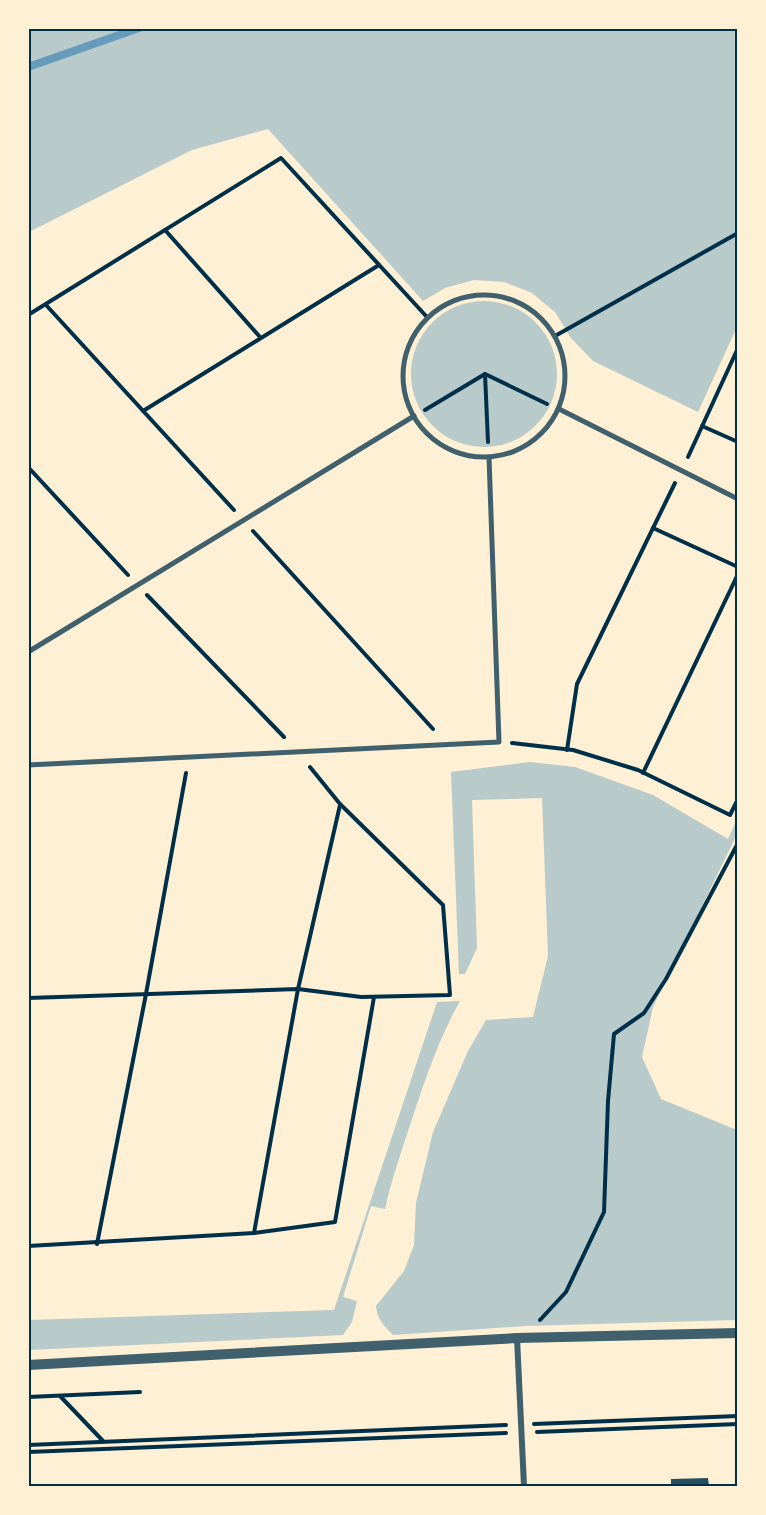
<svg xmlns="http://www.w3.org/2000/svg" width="766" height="1515" font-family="Inter,sans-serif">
	<rect width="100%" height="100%" fill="#fdf0d5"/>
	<!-- green -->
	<g fill="#b9caca">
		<path d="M 28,29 L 737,29 L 737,327 L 698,412 L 593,361 L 571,338 L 555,312 L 532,293 L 504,282 L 474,280 L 445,288 L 423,301 L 268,129 L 192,150 L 29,232 Z"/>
		<circle cx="484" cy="374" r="73"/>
		<path d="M 530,762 L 575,767 L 653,795 L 728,839 L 737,819 L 737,834 L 653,1007 L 642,1057 L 661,1099 L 737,1130 L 737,1320 L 525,1326 L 393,1335 C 384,1326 377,1319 376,1306 L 404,1271 L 414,1245 L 416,1203 L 433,1132 L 468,1051 L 486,1020 L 533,1017 L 548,956 L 542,798 L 472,800 L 477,948 L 465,974 L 459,974 L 451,772 Z"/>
		<path d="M 460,1001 C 438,1040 424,1083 410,1125 C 401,1153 391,1181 385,1209 L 371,1206 L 343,1297 L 357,1301 L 352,1322 L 343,1335 L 29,1350 L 29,1320 L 334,1310 L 437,1002 Z"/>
	</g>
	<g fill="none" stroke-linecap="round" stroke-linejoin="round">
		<!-- stream -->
		<path stroke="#669bbc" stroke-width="8" d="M 28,67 L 139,28"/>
	</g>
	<!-- building -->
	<path fill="#264d5e" d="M 708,1478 L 709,1486 L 671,1486 L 671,1479 Z"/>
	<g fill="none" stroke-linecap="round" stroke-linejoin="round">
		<!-- path -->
		<g stroke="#003049" stroke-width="4">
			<path d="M 165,230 L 260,337"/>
			<path d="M 46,305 L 234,510"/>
			<path d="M 28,315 L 281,158 L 426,316"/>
			<path d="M 555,336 L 738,233"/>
			<path d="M 485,374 L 488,442"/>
			<path d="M 425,410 L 485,374 L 547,404"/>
			<path d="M 143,411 L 379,265"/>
			<path d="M 702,426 L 738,442"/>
			<path d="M 688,457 L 738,348"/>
			<path d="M 28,467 L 128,575"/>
			<path d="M 653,528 L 738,567"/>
			<path d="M 253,531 L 433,729"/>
			<path d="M 147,595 L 284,737"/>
			<path d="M 512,743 L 573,750 L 638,770 L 730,815 L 738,799"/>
			<path d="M 567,750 L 577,684 L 675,483"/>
			<path d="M 643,773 L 738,574"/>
			<path d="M 28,998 L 298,989 L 361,997 L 450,995 L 443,905 L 340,804 L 310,767"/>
			<path d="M 254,1233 L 298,989 L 340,805"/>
			<path d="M 97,1244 L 146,994 L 186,773"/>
			<path d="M 28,1246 L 254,1233 L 335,1222 L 374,997"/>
			<path d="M 540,1320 L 566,1292 L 604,1212 L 608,1101 L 614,1034 L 644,1013 L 666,979 L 738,843"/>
			<path d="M 60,1396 L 103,1441"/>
			<path d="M 28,1397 L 140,1392"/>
			<path d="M 534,1424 L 738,1416"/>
			<path d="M 537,1432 L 738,1424"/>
			<path d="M 28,1445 L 506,1425"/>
			<path d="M 28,1452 L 506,1433"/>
		</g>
		<!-- pedestrian -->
		<g stroke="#3f606c" stroke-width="5">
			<circle cx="484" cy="376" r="81"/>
			<path d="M 559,409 L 738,499"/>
			<path d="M 28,652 L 414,416"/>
			<path d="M 28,765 L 499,742 L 489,457"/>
		</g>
		<!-- minor -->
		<path stroke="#3f606c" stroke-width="6" d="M 517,1338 L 524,1486"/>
		<!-- tertiary -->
		<path stroke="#3f606c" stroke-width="10" d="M 28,1365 L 517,1338 L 738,1333"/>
	</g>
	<!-- border -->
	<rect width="766" height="1515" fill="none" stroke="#fdf0d5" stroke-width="60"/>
	<rect x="30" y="30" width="706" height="1455" fill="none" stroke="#003049" stroke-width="2"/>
</svg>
